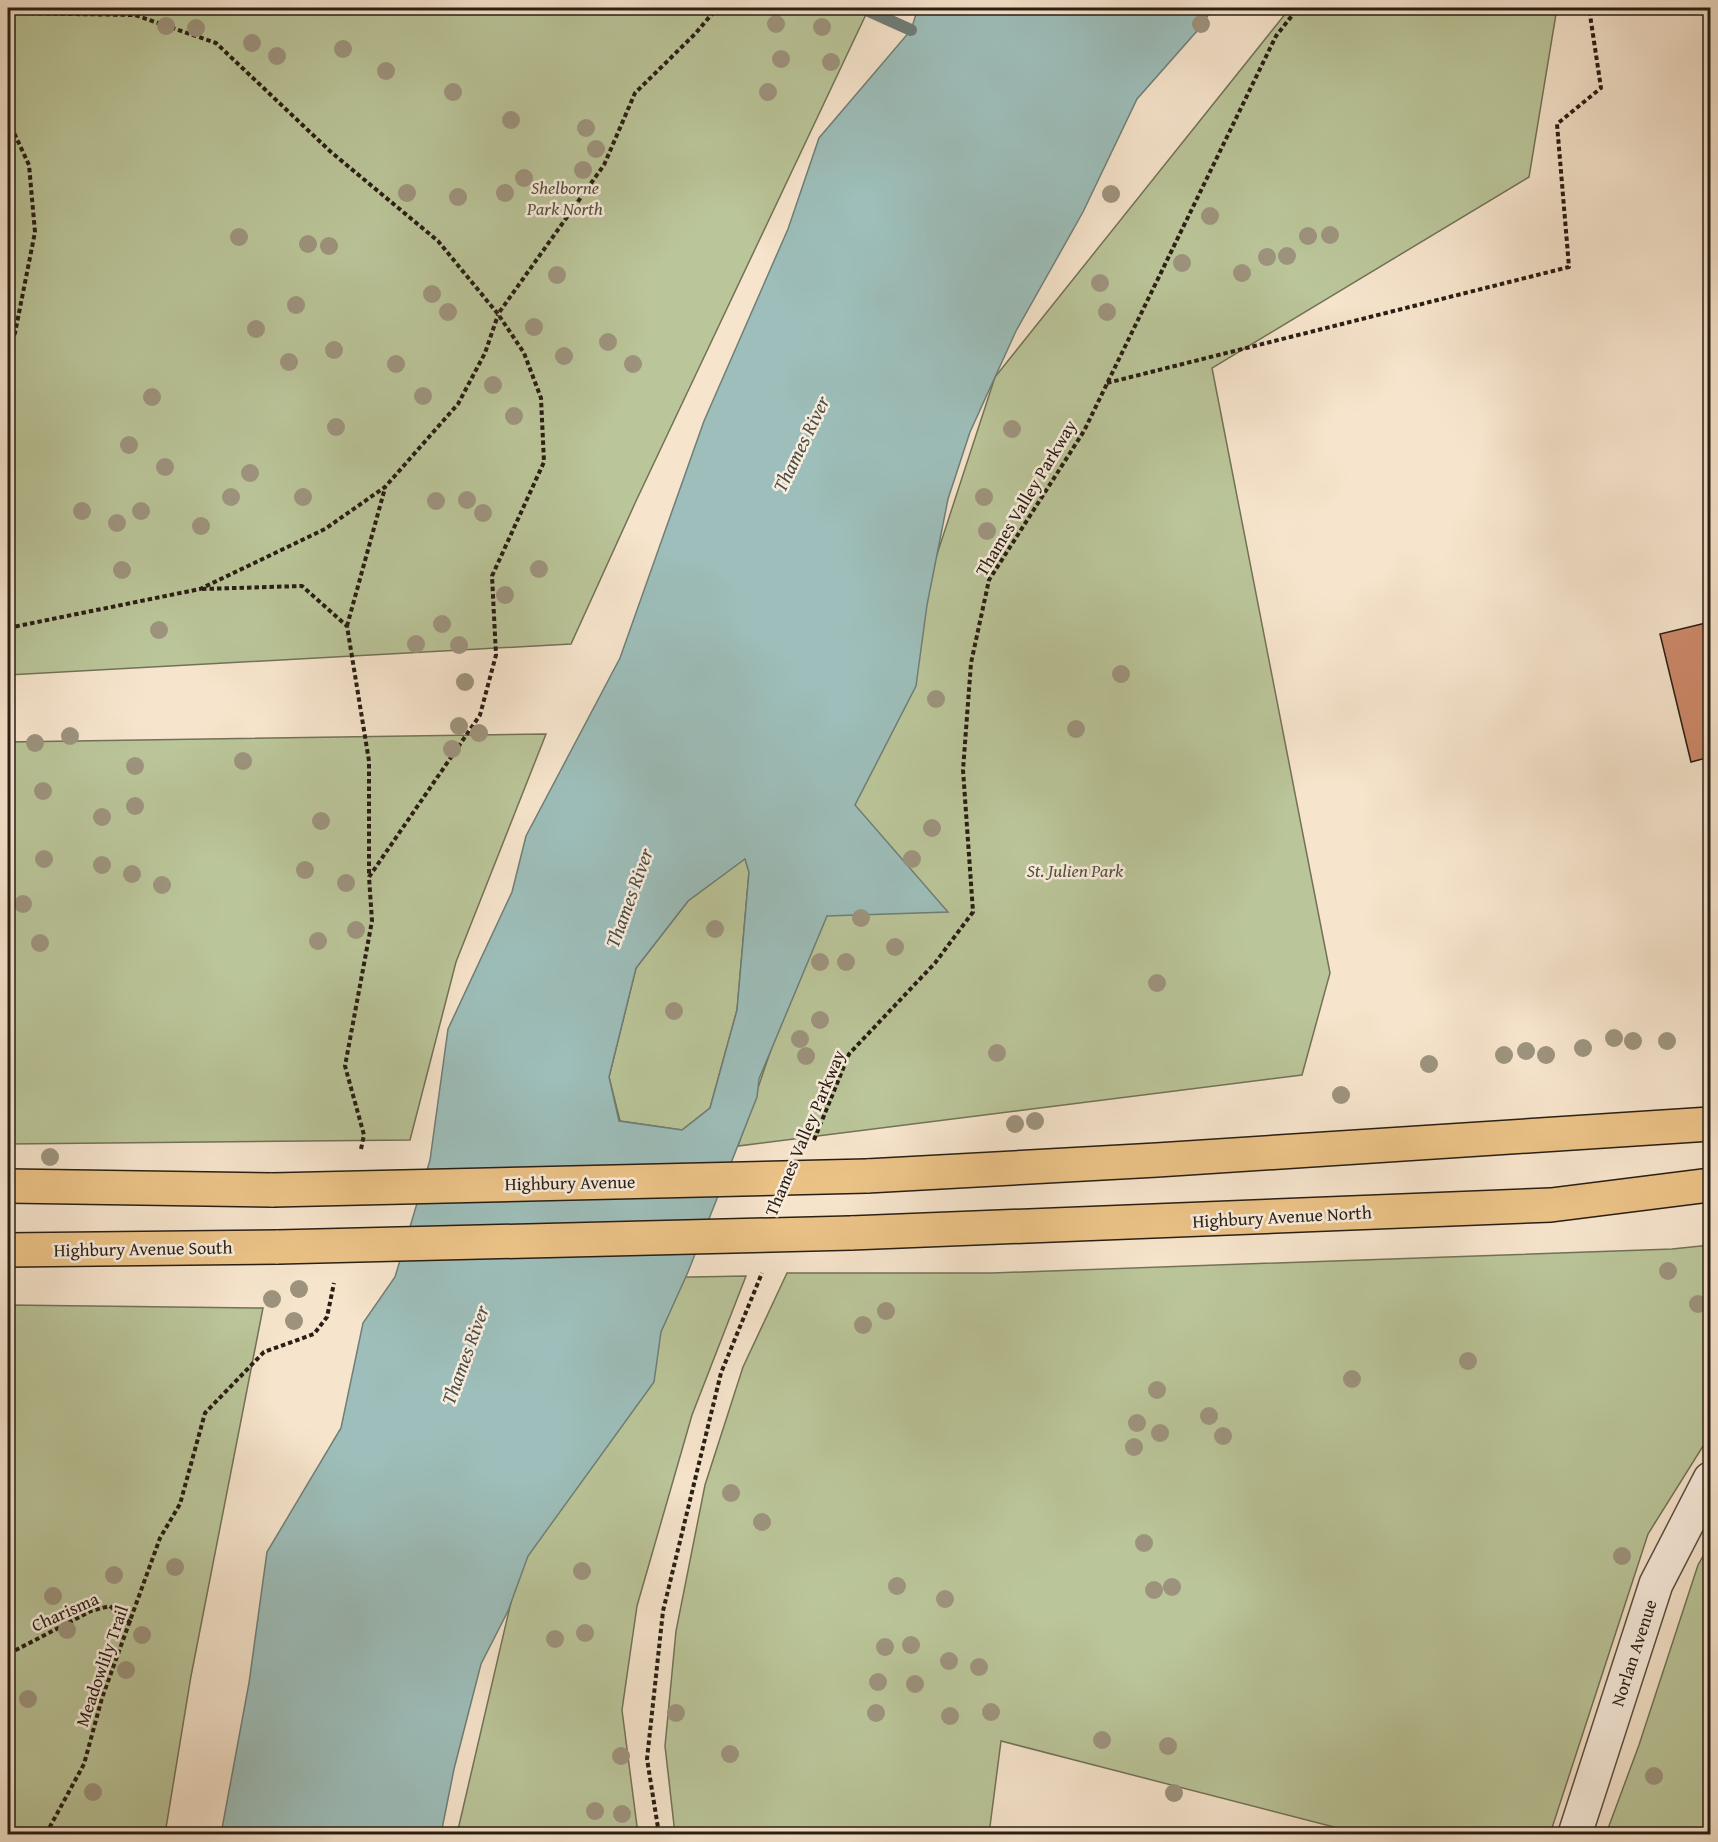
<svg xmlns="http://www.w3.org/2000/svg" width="1718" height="1842" font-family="'Gentium Book Plus',serif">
	<rect width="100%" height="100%" fill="#f6e4cc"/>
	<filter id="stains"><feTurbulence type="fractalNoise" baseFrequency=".00333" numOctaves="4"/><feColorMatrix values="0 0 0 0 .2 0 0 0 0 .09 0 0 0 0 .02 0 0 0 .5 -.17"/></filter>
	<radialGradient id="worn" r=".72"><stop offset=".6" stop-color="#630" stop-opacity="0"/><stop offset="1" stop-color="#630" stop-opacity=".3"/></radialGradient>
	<!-- green -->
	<g fill="#bac599" stroke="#727256" stroke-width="1.5">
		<path d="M 8,8 L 869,8 L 636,501 L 571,644 L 8,675 Z"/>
		<path d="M 1290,8 L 1557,8 L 1529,177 L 1212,368 L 1330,973 L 1302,1075 L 738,1146 L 855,805 L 995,377 Z"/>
		<path d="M 546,734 L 456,962 L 410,1140 L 8,1144 L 8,742 Z"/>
		<path d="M 745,858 L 749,872 L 737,1010 L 710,1108 L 682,1130 L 620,1121 L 609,1077 L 636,968 L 688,901 Z"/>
		<path d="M 1710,1245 L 1710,1435 L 1648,1534 L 1550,1834 L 1361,1834 L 1001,1741 L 989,1834 L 675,1834 L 665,1746 L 676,1631 L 705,1485 L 743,1367 L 787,1273 L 992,1273 L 1672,1249 Z"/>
		<path d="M 746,1276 L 692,1415 L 637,1606 L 622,1710 L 638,1834 L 457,1834 L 538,1486 L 636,1278 Z"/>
		<path d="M 8,1305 L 263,1308 L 191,1676 L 165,1834 L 8,1834 Z"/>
		<path d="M 1710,1544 L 1710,1834 L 1606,1834 L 1639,1745 L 1698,1565 Z"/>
	</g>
	<!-- water -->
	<path fill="#9dbeba" stroke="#6f7e78" stroke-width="1.5" fill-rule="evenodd" d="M 918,8 L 1213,8 L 1197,31 L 1137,99 L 1083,212 L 1016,331 L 970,432 L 948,499 L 927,605 L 916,686 L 855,805 L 948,912 L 827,916 L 759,1079 L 757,1097 L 688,1272 L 661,1332 L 654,1382 L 528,1556 L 508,1611 L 481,1664 L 454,1769 L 441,1834 L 221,1834 L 249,1683 L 267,1552 L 341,1428 L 363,1323 L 395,1277 L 430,1160 L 448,1029 L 512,892 L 526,836 L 620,658 L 704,421 L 788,229 L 819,138 L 911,30 ZM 745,859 L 749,872 L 737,1010 L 710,1108 L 682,1130 L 619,1121 L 609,1077 L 636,968 L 688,901 Z"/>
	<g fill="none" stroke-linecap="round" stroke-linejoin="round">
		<!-- stream -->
		<path stroke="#6f7e78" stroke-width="12" d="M 862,8 L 911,30"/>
	</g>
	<!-- building -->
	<path fill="#cd896a" stroke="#291e14" stroke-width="1.5" d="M 1710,622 L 1710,757 L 1691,762 L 1660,634 Z"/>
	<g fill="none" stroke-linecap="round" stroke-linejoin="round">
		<!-- minor casing -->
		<g stroke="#5c5042" stroke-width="36">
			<path id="minor" d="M 1575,1834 L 1656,1584 L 1710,1479"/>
		</g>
		<!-- motorway casing -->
		<g stroke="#291e14" stroke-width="36">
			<g id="motorway">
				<path d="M 867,1176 L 1157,1160 L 1710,1124"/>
				<path d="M 8,1186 L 273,1190"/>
				<path d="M 851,1233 L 1551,1205 L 1710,1185"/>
				<path d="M 8,1250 L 278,1247"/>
			</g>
		</g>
		<!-- path -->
		<g stroke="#291e14" stroke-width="4" stroke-dasharray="4.5 3" stroke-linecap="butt">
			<path d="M 8,13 L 135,15 L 216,43 L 331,152 L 438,241 L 498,314 L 604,165 L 635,93 L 695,34 L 717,8"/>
			<path d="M 8,120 L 29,165 L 35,232 L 15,333 L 8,347"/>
			<path d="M 1107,383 L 1569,267 L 1557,124 L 1601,88 L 1589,8"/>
			<path d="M 202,589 L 302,586 L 347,626 L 369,761 L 369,877"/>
			<path d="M 347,626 L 385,488"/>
			<path d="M 8,628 L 200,589 L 325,529 L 385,487 L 458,404 L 485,353 L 498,315"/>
			<path d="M 814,1140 L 849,1054 L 935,963 L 973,912 L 963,770 L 971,663 L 989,580 L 1084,431 L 1276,36 L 1298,8"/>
			<path d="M 361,1149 L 364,1135 L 345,1066 L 372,921 L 369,877 L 480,715 L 496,655 L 492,576 L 544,462 L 541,398 L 524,353 L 498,314"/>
			<path d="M 8,1650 L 14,1651 L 91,1611 L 110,1606 L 131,1623"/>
			<path d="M 46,1834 L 84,1764 L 102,1698 L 160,1538 L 180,1504 L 205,1413 L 264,1352 L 314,1334 L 327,1317 L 334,1283"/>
			<path d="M 659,1834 L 647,1759 L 663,1611 L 721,1373 L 762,1273"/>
		</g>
		<!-- minor -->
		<use href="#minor" stroke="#f9edde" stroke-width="33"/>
		<!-- motorway -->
		<use href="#motorway" stroke="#ebc286" stroke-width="33"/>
		<!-- motorway-bridge casing -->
		<g stroke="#291e14" stroke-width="36" stroke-linecap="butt">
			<g id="motorway-bridge">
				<path d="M 273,1190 L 867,1176"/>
				<path d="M 278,1247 L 851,1233"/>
			</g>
		</g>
		<!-- motorway-bridge -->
		<use href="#motorway-bridge" stroke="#ebc286" stroke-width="33"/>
	</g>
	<!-- trees -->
	<g fill="#9d937d">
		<circle cx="776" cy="24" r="9"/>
		<circle cx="1201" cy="24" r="9"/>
		<circle cx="166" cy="26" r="9"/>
		<circle cx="822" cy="27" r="9"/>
		<circle cx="196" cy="28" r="9"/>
		<circle cx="252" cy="43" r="9"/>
		<circle cx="343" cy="49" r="9"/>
		<circle cx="277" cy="56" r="9"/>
		<circle cx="781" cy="59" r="9"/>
		<circle cx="831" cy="62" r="9"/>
		<circle cx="386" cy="71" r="9"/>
		<circle cx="453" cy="92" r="9"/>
		<circle cx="768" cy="92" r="9"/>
		<circle cx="511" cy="120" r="9"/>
		<circle cx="586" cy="128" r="9"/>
		<circle cx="596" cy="149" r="9"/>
		<circle cx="583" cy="170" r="9"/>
		<circle cx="524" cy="178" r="9"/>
		<circle cx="407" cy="193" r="9"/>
		<circle cx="505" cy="193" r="9"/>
		<circle cx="1111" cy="194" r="9"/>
		<circle cx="458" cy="197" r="9"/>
		<circle cx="1210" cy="216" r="9"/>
		<circle cx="1330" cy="235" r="9"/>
		<circle cx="1308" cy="236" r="9"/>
		<circle cx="239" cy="237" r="9"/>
		<circle cx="308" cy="244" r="9"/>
		<circle cx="329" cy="246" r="9"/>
		<circle cx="1287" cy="256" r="9"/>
		<circle cx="1267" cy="257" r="9"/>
		<circle cx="1182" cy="263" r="9"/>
		<circle cx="1242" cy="273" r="9"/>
		<circle cx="557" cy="275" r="9"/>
		<circle cx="1100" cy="283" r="9"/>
		<circle cx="432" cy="294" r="9"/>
		<circle cx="296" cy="305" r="9"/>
		<circle cx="448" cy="312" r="9"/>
		<circle cx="1107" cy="312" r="9"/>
		<circle cx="534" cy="327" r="9"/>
		<circle cx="256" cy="329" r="9"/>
		<circle cx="608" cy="342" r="9"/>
		<circle cx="334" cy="350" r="9"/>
		<circle cx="564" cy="356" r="9"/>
		<circle cx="289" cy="362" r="9"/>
		<circle cx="396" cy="364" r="9"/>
		<circle cx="633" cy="364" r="9"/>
		<circle cx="493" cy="385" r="9"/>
		<circle cx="423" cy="396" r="9"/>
		<circle cx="152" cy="397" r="9"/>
		<circle cx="514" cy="416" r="9"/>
		<circle cx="336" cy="427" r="9"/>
		<circle cx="1012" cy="429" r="9"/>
		<circle cx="129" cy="445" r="9"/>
		<circle cx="165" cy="467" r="9"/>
		<circle cx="250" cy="473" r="9"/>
		<circle cx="231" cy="497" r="9"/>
		<circle cx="303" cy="497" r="9"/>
		<circle cx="984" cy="497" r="9"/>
		<circle cx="467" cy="500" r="9"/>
		<circle cx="436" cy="501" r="9"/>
		<circle cx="82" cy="511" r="9"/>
		<circle cx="141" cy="511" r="9"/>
		<circle cx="483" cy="513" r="9"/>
		<circle cx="117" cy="523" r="9"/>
		<circle cx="201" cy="526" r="9"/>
		<circle cx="987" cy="531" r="9"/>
		<circle cx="539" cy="569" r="9"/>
		<circle cx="122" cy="570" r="9"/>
		<circle cx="505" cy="595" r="9"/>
		<circle cx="442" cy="624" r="9"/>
		<circle cx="159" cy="630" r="9"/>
		<circle cx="416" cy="644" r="9"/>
		<circle cx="459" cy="645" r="9"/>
		<circle cx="1121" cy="674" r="9"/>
		<circle cx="465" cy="682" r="9"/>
		<circle cx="936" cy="699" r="9"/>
		<circle cx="459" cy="726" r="9"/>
		<circle cx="1076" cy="729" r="9"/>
		<circle cx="479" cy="733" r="9"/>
		<circle cx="70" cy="736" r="9"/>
		<circle cx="35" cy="743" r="9"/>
		<circle cx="452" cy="749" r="9"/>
		<circle cx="243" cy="761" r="9"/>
		<circle cx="135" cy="766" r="9"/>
		<circle cx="43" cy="791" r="9"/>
		<circle cx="135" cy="806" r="9"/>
		<circle cx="102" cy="817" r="9"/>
		<circle cx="321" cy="821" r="9"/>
		<circle cx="932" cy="828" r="9"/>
		<circle cx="44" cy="859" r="9"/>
		<circle cx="912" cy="859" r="9"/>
		<circle cx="102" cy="865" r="9"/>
		<circle cx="305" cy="870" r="9"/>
		<circle cx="132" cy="874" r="9"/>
		<circle cx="346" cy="883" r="9"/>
		<circle cx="162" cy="885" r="9"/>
		<circle cx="23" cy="904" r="9"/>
		<circle cx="861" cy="918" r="9"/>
		<circle cx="715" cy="929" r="9"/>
		<circle cx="356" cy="930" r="9"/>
		<circle cx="318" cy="941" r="9"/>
		<circle cx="40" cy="943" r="9"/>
		<circle cx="895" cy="947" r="9"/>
		<circle cx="820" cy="962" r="9"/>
		<circle cx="846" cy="962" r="9"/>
		<circle cx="1157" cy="983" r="9"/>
		<circle cx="674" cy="1011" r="9"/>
		<circle cx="820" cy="1020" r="9"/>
		<circle cx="1614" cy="1038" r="9"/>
		<circle cx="800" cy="1039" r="9"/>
		<circle cx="1633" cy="1041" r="9"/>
		<circle cx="1667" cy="1041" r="9"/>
		<circle cx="1583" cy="1048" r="9"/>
		<circle cx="1526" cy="1051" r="9"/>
		<circle cx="997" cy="1053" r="9"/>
		<circle cx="1504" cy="1055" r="9"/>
		<circle cx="1546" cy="1055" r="9"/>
		<circle cx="806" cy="1056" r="9"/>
		<circle cx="1429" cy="1064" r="9"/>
		<circle cx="1341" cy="1095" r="9"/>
		<circle cx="1035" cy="1121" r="9"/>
		<circle cx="1015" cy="1124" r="9"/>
		<circle cx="50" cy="1157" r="9"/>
		<circle cx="1668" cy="1271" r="9"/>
		<circle cx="299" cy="1289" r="9"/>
		<circle cx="272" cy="1299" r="9"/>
		<circle cx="1698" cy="1304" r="9"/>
		<circle cx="886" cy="1311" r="9"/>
		<circle cx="294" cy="1321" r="9"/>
		<circle cx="863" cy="1325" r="9"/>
		<circle cx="1468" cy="1361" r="9"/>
		<circle cx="1352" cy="1379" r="9"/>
		<circle cx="1157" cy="1390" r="9"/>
		<circle cx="1209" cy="1416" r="9"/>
		<circle cx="1137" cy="1423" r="9"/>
		<circle cx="1160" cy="1433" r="9"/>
		<circle cx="1223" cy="1436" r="9"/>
		<circle cx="1134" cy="1447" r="9"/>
		<circle cx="731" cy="1493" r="9"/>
		<circle cx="762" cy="1522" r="9"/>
		<circle cx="1144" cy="1543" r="9"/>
		<circle cx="1622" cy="1556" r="9"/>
		<circle cx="175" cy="1567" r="9"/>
		<circle cx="582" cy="1571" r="9"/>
		<circle cx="114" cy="1575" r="9"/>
		<circle cx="897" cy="1586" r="9"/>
		<circle cx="1172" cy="1587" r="9"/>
		<circle cx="1154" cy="1590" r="9"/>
		<circle cx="53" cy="1596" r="9"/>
		<circle cx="945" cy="1599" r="9"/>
		<circle cx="67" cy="1630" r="9"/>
		<circle cx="585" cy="1633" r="9"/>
		<circle cx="142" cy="1635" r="9"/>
		<circle cx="555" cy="1639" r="9"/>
		<circle cx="911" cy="1645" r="9"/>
		<circle cx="885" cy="1647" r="9"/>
		<circle cx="949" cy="1661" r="9"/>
		<circle cx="979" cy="1667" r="9"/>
		<circle cx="126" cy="1670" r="9"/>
		<circle cx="878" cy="1682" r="9"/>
		<circle cx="915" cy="1684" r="9"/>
		<circle cx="28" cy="1699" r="9"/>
		<circle cx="991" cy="1712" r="9"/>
		<circle cx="676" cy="1713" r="9"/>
		<circle cx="876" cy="1713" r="9"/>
		<circle cx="950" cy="1716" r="9"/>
		<circle cx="1102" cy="1740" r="9"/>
		<circle cx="1168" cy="1746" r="9"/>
		<circle cx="730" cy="1754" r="9"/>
		<circle cx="621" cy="1756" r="9"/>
		<circle cx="1654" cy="1776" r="9"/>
		<circle cx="93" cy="1792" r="9"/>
		<circle cx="1174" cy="1793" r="9"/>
		<circle cx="595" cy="1811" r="9"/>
		<circle cx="622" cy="1814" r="9"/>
	</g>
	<g text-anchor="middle" stroke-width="5" stroke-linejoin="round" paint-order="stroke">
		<!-- park labels -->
		<g font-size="18" font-style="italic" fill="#54503c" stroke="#f9edde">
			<text x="565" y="194">Shelborne<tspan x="565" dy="21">Park North</tspan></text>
			<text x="1075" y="877">St. Julien Park</text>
		</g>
		<!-- street labels -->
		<g font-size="18" fill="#291e14" stroke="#f9edde">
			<text transform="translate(1026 498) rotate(-59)" y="6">Thames Valley Parkway</text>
			<text transform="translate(805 1133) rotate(-67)" y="6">Thames Valley Parkway</text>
			<text transform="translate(570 1183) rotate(-1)" y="6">Highbury Avenue</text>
			<text transform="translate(1282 1217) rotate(-3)" y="6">Highbury Avenue North</text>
			<text transform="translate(143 1249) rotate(-1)" y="6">Highbury Avenue South</text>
			<text transform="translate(65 1612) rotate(-24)" y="6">Charisma</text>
			<text transform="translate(1634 1653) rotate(-72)" y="6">Norlan Avenue</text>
			<text transform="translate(102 1666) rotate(-71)" y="6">Meadowlily Trail</text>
		</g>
		<!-- water labels -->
		<g font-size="20" font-style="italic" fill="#4c4e46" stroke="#f9edde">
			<text transform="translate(801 444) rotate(-64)" y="7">Thames River</text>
			<text transform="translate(629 898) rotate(-70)" y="7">Thames River</text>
			<text transform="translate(465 1355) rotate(-70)" y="7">Thames River</text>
		</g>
	</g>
	<!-- margin -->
	<rect width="1718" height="1842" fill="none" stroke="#f6e4cc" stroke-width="30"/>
	<rect x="9" y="9" width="1700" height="1824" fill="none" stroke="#291e14" stroke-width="3"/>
	<rect x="15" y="15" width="1688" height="1812" fill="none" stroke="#291e14" stroke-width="1.5"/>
	<rect width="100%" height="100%" filter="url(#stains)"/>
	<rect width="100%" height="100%" fill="url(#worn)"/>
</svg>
